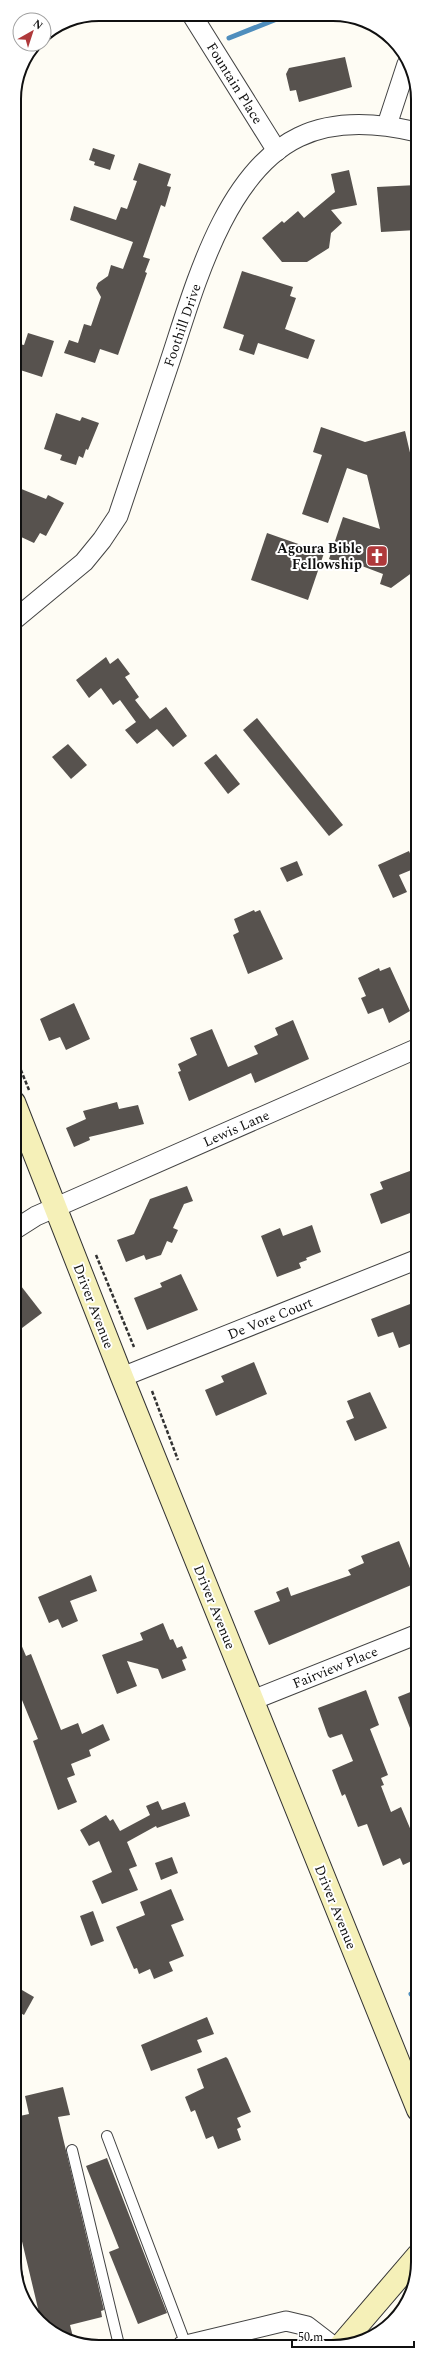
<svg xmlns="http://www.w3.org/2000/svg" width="432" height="2361" font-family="Spectral,serif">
	<rect width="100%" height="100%" fill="#fefcf4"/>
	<!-- green -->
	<path fill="#d2e5c1" d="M 413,2287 C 409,2306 387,2333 368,2339 Z"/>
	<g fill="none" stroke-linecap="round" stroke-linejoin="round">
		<!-- stream -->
		<g stroke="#4f8ebd" stroke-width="5">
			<path d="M 229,38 L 287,15"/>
			<path d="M 411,1994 L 418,1991"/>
		</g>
	</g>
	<!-- building -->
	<g fill="#57524e">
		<path d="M 345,57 L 352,87 L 299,102 L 296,90 L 290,91 L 286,74 L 289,68 Z"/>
		<path d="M 93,148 L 115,155 L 110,170 L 94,165 L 95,162 L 89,160 Z"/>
		<path d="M 139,163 L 171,174 L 167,186 L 171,187 L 165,207 L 161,205 L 143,257 L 150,259 L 145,272 L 147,273 L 118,355 L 100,349 L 95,363 L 64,353 L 69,340 L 78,343 L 84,324 L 91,326 L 101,297 L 96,288 L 98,283 L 108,276 L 111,265 L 123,269 L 133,242 L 70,220 L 74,206 L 116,220 L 121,207 L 127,209 L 137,181 L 133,180 Z"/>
		<path d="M 349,170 L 357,205 L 331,210 L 342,223 L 331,233 L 329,248 L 307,262 L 282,262 L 262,238 L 282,221 L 284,223 L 298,211 L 304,218 L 335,192 L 331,174 Z"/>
		<path d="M 417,185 L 417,230 L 381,232 L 377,187 Z"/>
		<path d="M 242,271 L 293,287 L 290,296 L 296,298 L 285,329 L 315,340 L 308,359 L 258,343 L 254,355 L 239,350 L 244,335 L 223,328 Z"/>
		<path d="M 28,333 L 54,341 L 42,377 L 14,368 L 14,359 L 19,344 L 24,345 Z"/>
		<path d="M 56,413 L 80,421 L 82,417 L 99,423 L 88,450 L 86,449 L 83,458 L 79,456 L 76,465 L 60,460 L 62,455 L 44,449 Z"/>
		<path d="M 321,427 L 365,442 L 405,431 L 417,483 L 417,569 L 391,588 L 380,584 L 383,574 L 354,563 L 352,568 L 329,559 L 343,517 L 380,529 L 367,475 L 347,468 L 328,523 L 302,514 L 322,455 L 313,452 Z"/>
		<path d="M 14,486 L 46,499 L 48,495 L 64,503 L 46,536 L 40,533 L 34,543 L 19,536 L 22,531 L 14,527 Z"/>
		<path d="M 267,533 L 324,553 L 308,600 L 251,580 Z"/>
		<path d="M 106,657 L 110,664 L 118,658 L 130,674 L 125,677 L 139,697 L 135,700 L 150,719 L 166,707 L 187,736 L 173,747 L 157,729 L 137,744 L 125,730 L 136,722 L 120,700 L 113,705 L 101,688 L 89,698 L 76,680 Z"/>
		<path d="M 257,718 L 343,825 L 329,836 L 243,730 Z"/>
		<path d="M 68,744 L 87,765 L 71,779 L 52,757 Z"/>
		<path d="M 216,754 L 240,784 L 228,794 L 204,763 Z"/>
		<path d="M 409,851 L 416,868 L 399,875 L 407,892 L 393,898 L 378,865 Z"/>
		<path d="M 297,861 L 303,875 L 287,882 L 280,868 Z"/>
		<path d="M 254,910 L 255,912 L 260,910 L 283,959 L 248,974 L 233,935 L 239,932 L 234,919 Z"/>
		<path d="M 390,967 L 410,1011 L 389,1023 L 383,1008 L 368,1014 L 361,998 L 366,996 L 358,978 L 379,968 L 380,971 Z"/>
		<path d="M 74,1003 L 90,1039 L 66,1050 L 60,1037 L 49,1041 L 40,1019 Z"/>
		<path d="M 293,1020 L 309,1059 L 255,1083 L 251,1073 L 189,1101 L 178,1072 L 181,1071 L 178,1064 L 197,1055 L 190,1038 L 212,1029 L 228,1067 L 258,1054 L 254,1046 L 278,1035 L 275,1028 Z"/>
		<path d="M 117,1102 L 119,1109 L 138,1105 L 144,1124 L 89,1137 L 90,1140 L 74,1147 L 66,1128 L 86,1119 L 83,1111 Z"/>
		<path d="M 418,1168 L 418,1210 L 381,1224 L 370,1194 L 383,1189 L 380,1182 Z"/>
		<path d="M 187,1186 L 193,1201 L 184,1204 L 173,1228 L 178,1230 L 172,1243 L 167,1241 L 161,1255 L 146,1260 L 144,1255 L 126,1262 L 117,1240 L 134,1234 L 150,1199 Z"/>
		<path d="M 312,1225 L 321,1252 L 306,1258 L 307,1260 L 299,1263 L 301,1268 L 277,1277 L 261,1236 L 280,1228 L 283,1236 Z"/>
		<path d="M 181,1274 L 198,1310 L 147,1330 L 134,1298 L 162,1287 L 160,1283 Z"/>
		<path d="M 14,1277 L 42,1313 L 14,1334 Z"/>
		<path d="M 418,1301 L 418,1341 L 399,1348 L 393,1332 L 378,1337 L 371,1319 Z"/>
		<path d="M 254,1362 L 267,1394 L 216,1416 L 205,1390 L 224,1382 L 221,1376 Z"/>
		<path d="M 370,1392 L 387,1428 L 355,1441 L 346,1421 L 354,1418 L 347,1401 Z"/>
		<path d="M 399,1541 L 416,1583 L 269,1645 L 254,1611 L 280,1601 L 276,1592 L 288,1587 L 291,1596 L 351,1575 L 348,1570 L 364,1563 L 361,1556 Z"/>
		<path d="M 91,1575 L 97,1591 L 70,1601 L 78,1621 L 62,1628 L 58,1619 L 49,1623 L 38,1597 Z"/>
		<path d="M 163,1623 L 170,1640 L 173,1639 L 177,1648 L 182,1646 L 187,1658 L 182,1660 L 186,1670 L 162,1679 L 158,1669 L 127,1661 L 137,1686 L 117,1694 L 102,1655 L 143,1640 L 140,1633 Z"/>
		<path d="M 15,1630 L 26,1656 L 31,1654 L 61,1730 L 78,1723 L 82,1734 L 103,1724 L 110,1740 L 89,1750 L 91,1756 L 71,1764 L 75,1775 L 67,1778 L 77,1802 L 58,1810 L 33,1741 L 38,1739 L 22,1700 L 15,1703 Z"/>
		<path d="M 418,1689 L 418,1746 L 417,1746 L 398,1697 Z"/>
		<path d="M 366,1690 L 379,1725 L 370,1729 L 388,1775 L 381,1778 L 384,1785 L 381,1786 L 391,1812 L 401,1807 L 415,1840 L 418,1839 L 418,1858 L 403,1865 L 400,1858 L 383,1866 L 367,1824 L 358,1827 L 345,1794 L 342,1796 L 332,1770 L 353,1761 L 342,1734 L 330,1738 L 328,1736 L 318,1708 Z"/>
		<path d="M 158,1801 L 162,1810 L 185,1802 L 190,1816 L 157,1828 L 156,1826 L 127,1842 L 137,1866 L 129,1869 L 138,1890 L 102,1904 L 92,1881 L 112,1872 L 99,1841 L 89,1846 L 80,1830 L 106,1815 L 110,1821 L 113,1819 L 120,1831 L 150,1815 L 146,1806 Z"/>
		<path d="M 172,1857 L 178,1873 L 161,1880 L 155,1863 Z"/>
		<path d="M 171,1889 L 184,1920 L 171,1925 L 184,1956 L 169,1962 L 173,1971 L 154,1979 L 150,1969 L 139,1974 L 137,1968 L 134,1969 L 116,1927 L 145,1915 L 140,1902 Z"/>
		<path d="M 93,1911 L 104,1941 L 91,1946 L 80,1916 Z"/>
		<path d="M 15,1986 L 34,1997 L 24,2015 L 15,2010 Z"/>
		<path d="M 207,2017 L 214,2034 L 197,2040 L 202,2052 L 151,2071 L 141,2045 Z"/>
		<path d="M 226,2057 L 228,2059 L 251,2112 L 237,2118 L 241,2127 L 237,2129 L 241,2140 L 218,2149 L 213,2136 L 206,2139 L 195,2110 L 191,2112 L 185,2097 L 204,2088 L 197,2069 Z"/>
		<path d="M 63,2087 L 70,2115 L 58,2117 L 104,2310 L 101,2311 L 102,2317 L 70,2325 L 74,2341 L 41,2321 L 15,2212 L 15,2117 L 29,2114 L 25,2096 Z"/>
		<path d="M 107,2158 L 167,2313 L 138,2324 L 109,2252 L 119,2248 L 86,2166 Z"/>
	</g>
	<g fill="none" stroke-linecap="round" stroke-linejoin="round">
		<!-- lane casing -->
		<g stroke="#434343" stroke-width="12">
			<g id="lane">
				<path d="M 107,2136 L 186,2345"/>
				<path d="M 72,2150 L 119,2345"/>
				<path d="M 15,2267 L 18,2279"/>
			</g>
		</g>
		<!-- street casing -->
		<g stroke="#434343" stroke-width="21">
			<g id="street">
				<path d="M 192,15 L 277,151"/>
				<path d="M 387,125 L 407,64"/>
				<path d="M 14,620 L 84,562 L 102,540 L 118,516 C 135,466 151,417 168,367 C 193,293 223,173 299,137 C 336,119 379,123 417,132"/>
				<path d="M 14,1230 L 36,1216 L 418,1048"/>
				<path d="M 122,1377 L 418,1259"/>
				<path d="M 253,1700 L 418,1634"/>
				<path d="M 182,2346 L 286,2321 L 307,2326 L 333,2346"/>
			</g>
		</g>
		<!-- secondary casing -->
		<g stroke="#323232" stroke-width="24">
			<g id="secondary">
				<path d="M 14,1102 L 122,1377 L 418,2110"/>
				<path d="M 340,2346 L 418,2255"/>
			</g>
		</g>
		<!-- path -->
		<g stroke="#323232" stroke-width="2.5" stroke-dasharray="4 2" stroke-linecap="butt">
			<path d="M 14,1053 L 29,1090"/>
			<path d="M 96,1255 L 134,1347"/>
			<path d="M 152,1391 L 178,1460"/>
		</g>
		<!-- lane -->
		<use href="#lane" stroke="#fff" stroke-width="10"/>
		<!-- street -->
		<use href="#street" stroke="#fff" stroke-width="19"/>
		<!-- secondary -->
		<use href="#secondary" stroke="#f5f0b8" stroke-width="22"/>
	</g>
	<!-- icons -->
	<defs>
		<g id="church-square" transform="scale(1.15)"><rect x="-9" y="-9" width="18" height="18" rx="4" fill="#af393b" stroke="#fff"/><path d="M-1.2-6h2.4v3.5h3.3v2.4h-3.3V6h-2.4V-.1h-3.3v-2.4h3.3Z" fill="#fff"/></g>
	</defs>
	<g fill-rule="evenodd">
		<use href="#church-square" x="377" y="556"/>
	</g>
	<g text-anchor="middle" stroke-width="4" stroke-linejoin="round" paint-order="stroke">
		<!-- street labels -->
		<g font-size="14" fill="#101010" stroke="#fff">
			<text transform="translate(235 83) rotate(58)" y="5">Fountain Place</text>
			<text transform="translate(182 325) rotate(-71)" y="5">Foothill Drive</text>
			<text transform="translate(236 1128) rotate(-24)" y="5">Lewis Lane</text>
			<text transform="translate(94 1306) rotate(69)" y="5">Driver Avenue</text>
			<text transform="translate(270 1318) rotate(-22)" y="5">De Vore Court</text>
			<text transform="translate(215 1607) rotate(68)" y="5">Driver Avenue</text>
			<text transform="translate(335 1667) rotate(-22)" y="5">Fairview Place</text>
			<text transform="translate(336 1907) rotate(68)" y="5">Driver Avenue</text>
		</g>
		<!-- poi labels -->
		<g font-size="14" font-weight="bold" fill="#101010" stroke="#fff" text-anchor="end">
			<text x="362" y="553">Agoura Bible<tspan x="362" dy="16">Fellowship</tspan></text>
		</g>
	</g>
	<!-- crop -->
	<path d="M0 0H432V2361H0ZM99 21H333A78 78 0 0 1 411 99V2262A78 78 0 0 1 333 2340H99A78 78 0 0 1 21 2262V99A78 78 0 0 1 99 21Z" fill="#fff" fill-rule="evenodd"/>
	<path fill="none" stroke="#101010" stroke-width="2" d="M99 21H333A78 78 0 0 1 411 99V2262A78 78 0 0 1 333 2340H99A78 78 0 0 1 21 2262V99A78 78 0 0 1 99 21Z"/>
	<!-- north arrow -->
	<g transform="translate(32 32) rotate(39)"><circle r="19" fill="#ffffff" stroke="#9f9f9f"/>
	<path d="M0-3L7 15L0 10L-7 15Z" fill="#af393b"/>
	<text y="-6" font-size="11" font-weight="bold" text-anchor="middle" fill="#101010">N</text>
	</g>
	<!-- scale -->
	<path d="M292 2341v6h122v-6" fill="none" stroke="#101010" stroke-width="2"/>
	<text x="298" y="2341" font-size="12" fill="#101010" stroke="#ffffff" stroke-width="3" paint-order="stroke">50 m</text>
</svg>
